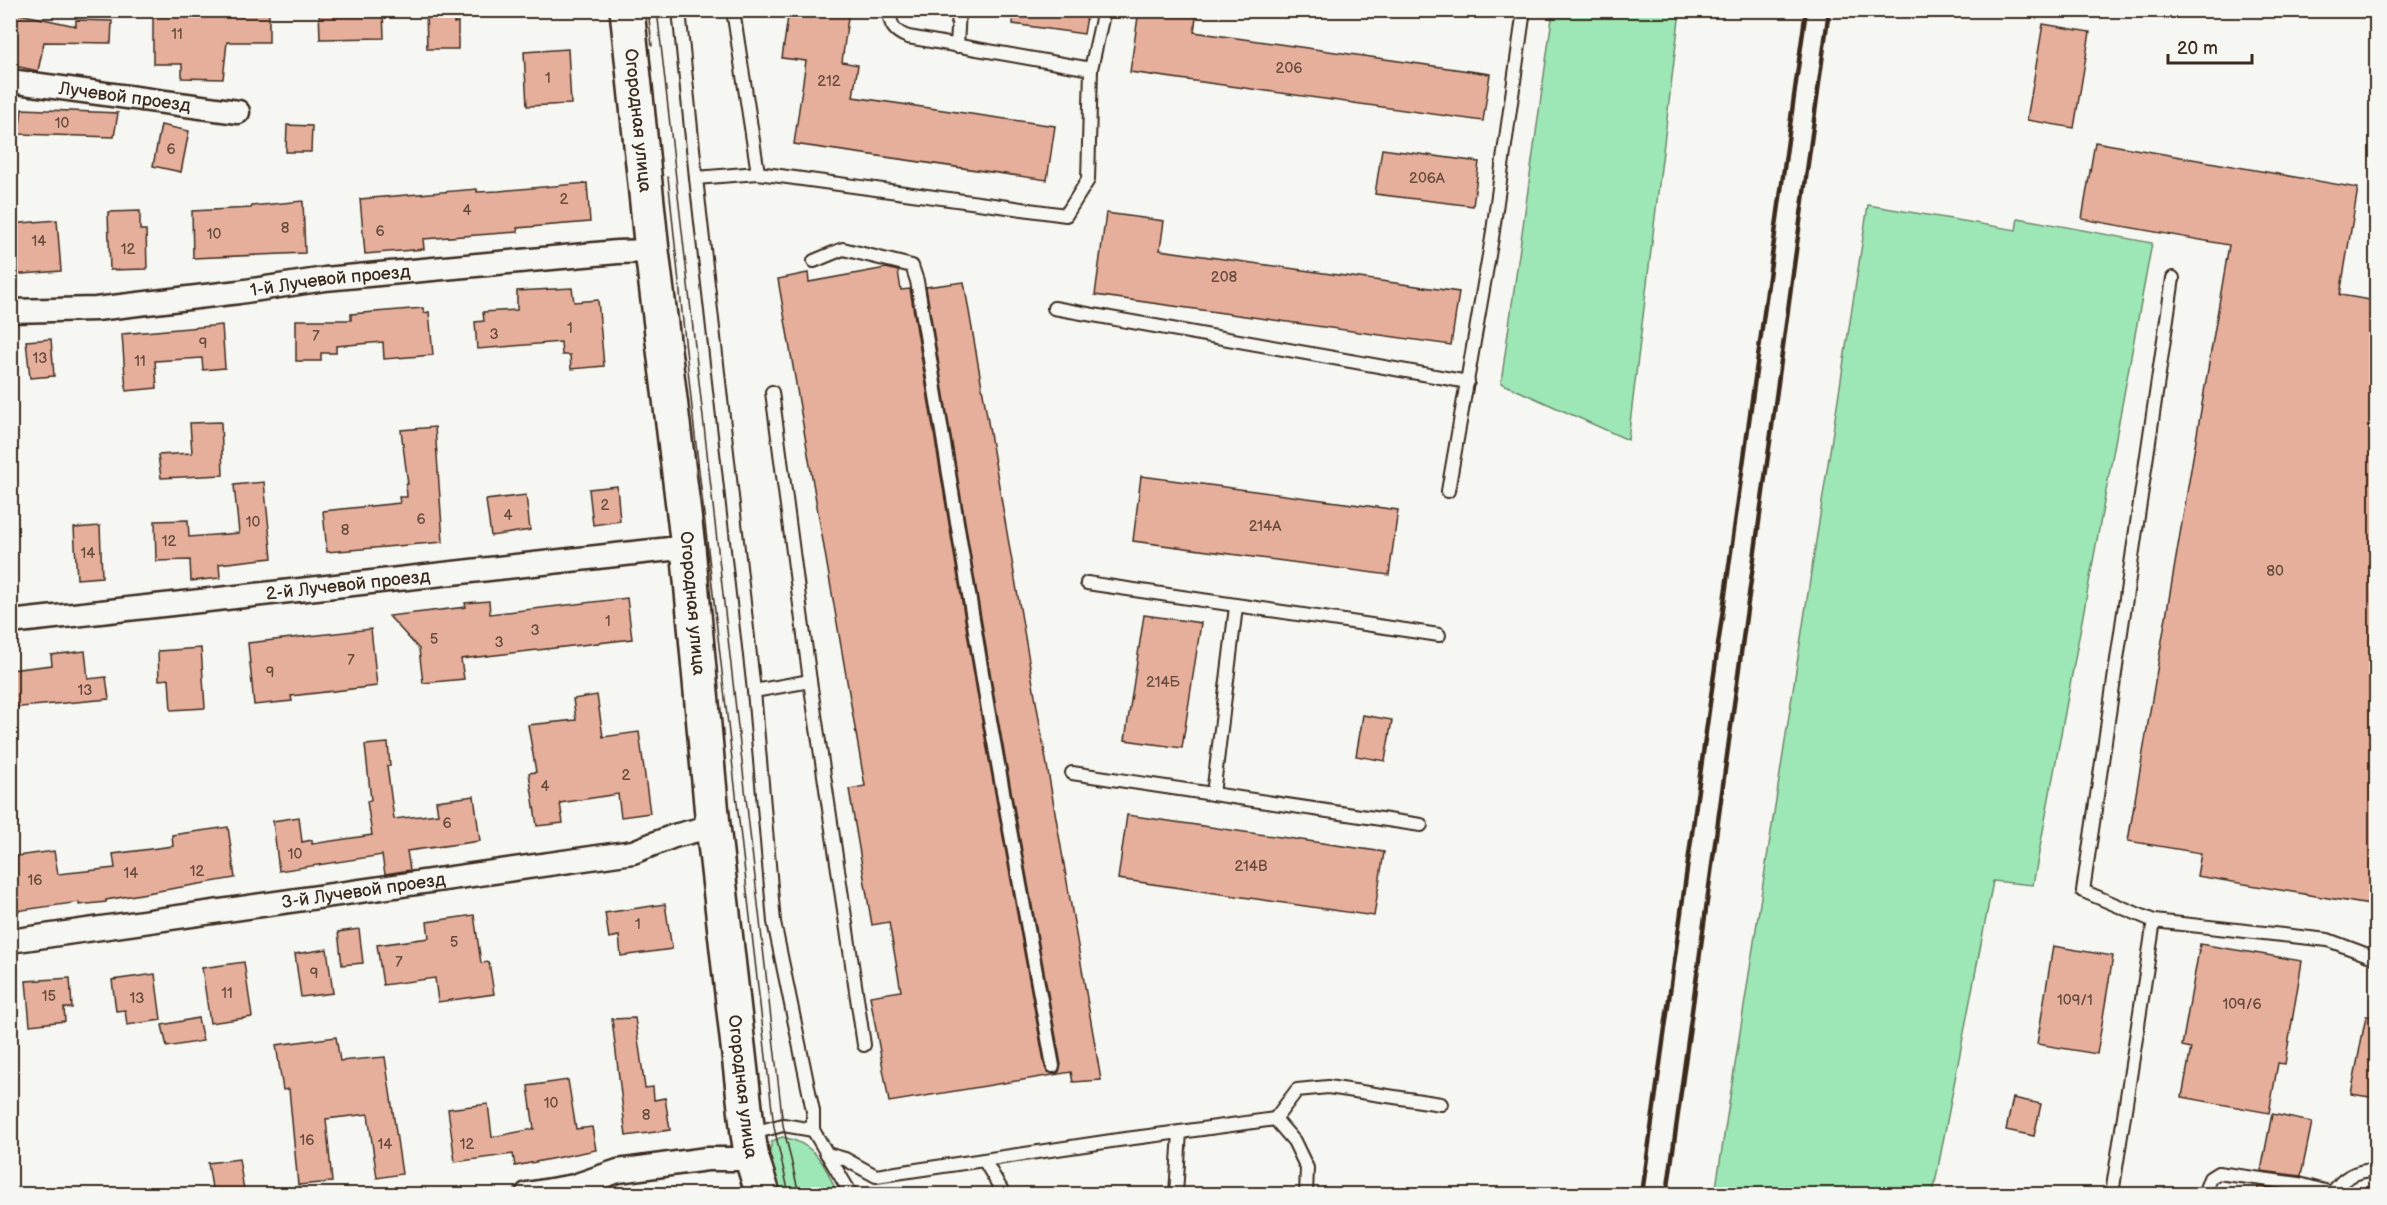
<svg xmlns="http://www.w3.org/2000/svg" width="2387" height="1205" font-family="'Balsamiq Sans',sans-serif">
	<rect width="100%" height="100%" fill="#f6f6f2"/>
	<filter id="ink" filterUnits="userSpaceOnUse"><feTurbulence type="fractalNoise" baseFrequency=".0167" numOctaves="2"/><feDisplacementMap in="SourceGraphic" scale="12" xChannelSelector="R" yChannelSelector="G"/><feConvolveMatrix kernelMatrix="1 2 1 2 8 2 1 2 1" color-interpolation-filters="sRGB"/></filter>
	<g filter="url(#ink)">
		<!-- green -->
		<g fill="#9de6b5" stroke="#6c886a" stroke-width="1.5">
			<path d="M 1553,11 L 1680,11 L 1628,440 L 1501,383 Z"/>
			<path d="M 1868,205 L 2016,230 L 2018,218 L 2152,243 L 2033,885 L 1993,881 L 1933,1194 L 1715,1194 Z"/>
			<path d="M 782,1137 C 815,1143 827,1166 837,1194 L 778,1194 L 769,1154 L 772,1141 Z"/>
		</g>
		<!-- building -->
		<g fill="#e6af9b" stroke="#3b2a1e" stroke-width="1.5">
			<path d="M 153,10 L 181,10 L 181,16 L 228,17 L 228,10 L 269,10 L 269,42 L 227,42 L 223,79 L 182,78 L 182,64 L 153,64 Z"/>
			<path d="M 319,10 L 383,10 L 384,38 L 320,39 Z"/>
			<path d="M 426,10 L 454,10 L 454,23 L 458,22 L 458,49 L 427,49 Z"/>
			<path d="M 789,10 L 849,10 L 842,62 L 858,65 L 853,97 L 1055,126 L 1047,180 L 794,144 L 806,61 L 782,58 Z"/>
			<path d="M 1014,10 L 1088,10 L 1084,34 L 1013,24 Z"/>
			<path d="M 1139,10 L 1197,10 L 1194,32 L 1490,74 L 1483,121 L 1130,72 Z"/>
			<path d="M 15,13 L 76,26 L 76,20 L 112,21 L 111,43 L 44,42 L 38,71 L 10,65 L 10,33 Z"/>
			<path d="M 2043,24 L 2090,32 L 2074,128 L 2027,120 Z"/>
			<path d="M 568,49 L 571,104 L 527,106 L 524,52 Z"/>
			<path d="M 22,109 L 118,113 L 114,137 L 19,134 Z"/>
			<path d="M 161,125 L 189,131 L 181,172 L 153,166 Z"/>
			<path d="M 287,125 L 312,126 L 311,152 L 286,152 Z"/>
			<path d="M 2095,142 L 2358,188 L 2340,295 L 2376,301 L 2376,906 L 2197,876 L 2201,853 L 2128,841 L 2229,245 L 2082,219 Z"/>
			<path d="M 1382,149 L 1479,162 L 1473,206 L 1375,194 Z"/>
			<path d="M 587,183 L 590,222 L 517,228 L 518,232 L 423,239 L 424,249 L 365,254 L 360,199 L 477,189 L 477,192 L 499,191 Z"/>
			<path d="M 303,201 L 305,253 L 193,258 L 192,211 L 251,208 L 252,206 Z"/>
			<path d="M 140,211 L 140,230 L 146,230 L 147,269 L 110,270 L 108,212 Z"/>
			<path d="M 1106,213 L 1164,221 L 1160,250 L 1459,292 L 1451,345 L 1095,295 Z"/>
			<path d="M 57,220 L 61,271 L 10,275 L 10,224 Z"/>
			<path d="M 886,268 L 898,271 L 901,290 L 910,289 L 980,710 L 1045,1067 L 1047,1072 L 1054,1074 L 1059,1072 L 1061,1065 L 996,708 L 926,287 L 964,282 L 1101,1080 L 1073,1082 L 1071,1072 L 889,1102 L 870,996 L 901,991 L 889,922 L 872,925 L 849,789 L 865,786 L 778,279 L 808,273 L 809,282 Z"/>
			<path d="M 572,288 L 574,302 L 598,300 L 604,366 L 571,369 L 570,355 L 562,355 L 561,342 L 477,349 L 475,322 L 484,321 L 483,312 L 517,310 L 517,291 Z"/>
			<path d="M 423,308 L 424,313 L 429,312 L 433,355 L 384,359 L 383,342 L 336,346 L 336,353 L 321,353 L 321,361 L 296,361 L 296,320 L 351,320 L 351,314 Z"/>
			<path d="M 222,325 L 225,368 L 203,370 L 202,358 L 155,361 L 157,388 L 126,391 L 122,334 Z"/>
			<path d="M 51,339 L 54,376 L 30,378 L 26,341 Z"/>
			<path d="M 221,422 L 223,475 L 161,478 L 158,455 L 192,453 L 190,423 Z"/>
			<path d="M 435,427 L 443,542 L 327,552 L 323,511 L 400,503 L 399,497 L 407,497 L 406,484 L 408,484 L 401,430 Z"/>
			<path d="M 1141,476 L 1398,510 L 1389,575 L 1133,541 Z"/>
			<path d="M 264,482 L 272,558 L 219,564 L 220,578 L 191,581 L 190,560 L 156,561 L 155,521 L 188,520 L 189,537 L 239,533 L 234,485 Z"/>
			<path d="M 617,486 L 620,521 L 593,525 L 589,489 Z"/>
			<path d="M 526,495 L 530,530 L 491,536 L 486,500 Z"/>
			<path d="M 100,526 L 102,577 L 77,579 L 74,528 Z"/>
			<path d="M 627,598 L 632,639 L 461,659 L 464,679 L 423,683 L 419,649 L 389,616 L 466,607 L 465,603 L 489,601 L 490,614 Z"/>
			<path d="M 1144,615 L 1201,623 L 1182,748 L 1125,740 Z"/>
			<path d="M 371,629 L 377,686 L 291,696 L 292,701 L 254,705 L 248,643 Z"/>
			<path d="M 201,648 L 205,708 L 171,710 L 169,679 L 159,680 L 158,651 Z"/>
			<path d="M 85,651 L 88,679 L 106,677 L 109,699 L 10,708 L 10,670 L 52,665 L 51,655 Z"/>
			<path d="M 597,695 L 603,737 L 639,732 L 650,813 L 621,817 L 618,794 L 560,803 L 563,823 L 537,826 L 529,773 L 536,772 L 528,725 L 576,720 L 573,699 Z"/>
			<path d="M 1363,715 L 1392,720 L 1385,761 L 1356,756 Z"/>
			<path d="M 388,743 L 390,766 L 387,766 L 394,819 L 438,814 L 436,801 L 474,796 L 480,841 L 407,851 L 410,870 L 385,874 L 382,855 L 279,871 L 273,821 L 299,817 L 302,842 L 312,840 L 312,844 L 372,835 L 367,801 L 371,800 L 365,745 Z"/>
			<path d="M 1127,815 L 1384,852 L 1374,916 L 1118,879 Z"/>
			<path d="M 228,827 L 235,878 L 106,900 L 106,902 L 79,905 L 79,902 L 16,911 L 10,857 L 54,851 L 58,874 L 115,868 L 113,854 L 173,846 L 172,835 Z"/>
			<path d="M 665,904 L 672,949 L 621,956 L 619,936 L 609,938 L 605,913 Z"/>
			<path d="M 474,915 L 481,963 L 489,962 L 494,994 L 438,1002 L 435,978 L 383,985 L 377,945 L 429,938 L 427,922 Z"/>
			<path d="M 359,929 L 363,963 L 342,965 L 338,932 Z"/>
			<path d="M 2200,944 L 2302,961 L 2285,1064 L 2278,1063 L 2269,1113 L 2182,1097 L 2191,1048 L 2182,1046 Z"/>
			<path d="M 2053,946 L 2113,956 L 2097,1054 L 2037,1044 Z"/>
			<path d="M 327,949 L 333,993 L 301,997 L 295,954 Z"/>
			<path d="M 244,962 L 252,1017 L 210,1023 L 202,968 Z"/>
			<path d="M 155,974 L 161,1020 L 127,1025 L 125,1010 L 116,1011 L 112,980 Z"/>
			<path d="M 70,978 L 72,1008 L 64,1008 L 65,1021 L 30,1025 L 26,981 Z"/>
			<path d="M 2366,1016 L 2376,1017 L 2376,1098 L 2351,1094 Z"/>
			<path d="M 198,1018 L 203,1041 L 167,1047 L 162,1025 Z"/>
			<path d="M 635,1018 L 645,1088 L 653,1087 L 654,1100 L 665,1098 L 670,1130 L 626,1136 L 612,1019 Z"/>
			<path d="M 336,1037 L 340,1061 L 385,1057 L 402,1174 L 377,1178 L 368,1114 L 326,1119 L 332,1182 L 298,1185 L 289,1089 L 283,1090 L 276,1045 Z"/>
			<path d="M 568,1080 L 576,1129 L 592,1127 L 596,1150 L 515,1166 L 513,1154 L 455,1162 L 448,1109 L 488,1104 L 492,1137 L 534,1129 L 528,1086 Z"/>
			<path d="M 2013,1098 L 2041,1104 L 2034,1136 L 2006,1130 Z"/>
			<path d="M 2272,1114 L 2312,1122 L 2301,1176 L 2261,1171 Z"/>
			<path d="M 239,1159 L 244,1190 L 213,1194 L 208,1163 Z"/>
			<path d="M 2258,1187 L 2297,1192 L 2298,1192 L 2298,1194 L 2257,1194 Z"/>
		</g>
		<g fill="none" stroke-linecap="round" stroke-linejoin="round">
			<!-- lane casing -->
			<g stroke="#3b2a1e" stroke-width="16">
				<g id="lane">
					<path d="M 679,10 L 696,178 L 758,173 L 1066,215 L 1088,180 L 1091,69 L 1104,10"/>
					<path d="M 733,10 L 758,173"/>
					<path d="M 889,10 C 890,25 894,32 908,37 L 1091,69"/>
					<path d="M 957,46 L 959,10"/>
					<path d="M 696,178 L 754,691 L 774,922 L 813,1111 L 813,1130 L 851,1194"/>
					<path d="M 814,261 L 843,249 L 912,266 L 917,281 L 988,709 L 1053,1066"/>
					<path d="M 2173,278 L 2083,891 L 2154,921 L 2328,940 L 2376,958"/>
					<path d="M 1054,308 L 1468,382"/>
					<path d="M 772,392 L 810,681"/>
					<path d="M 1448,491 L 1492,238 L 1524,10"/>
					<path d="M 1087,583 L 1439,635"/>
					<path d="M 754,691 L 810,681 L 864,1045"/>
					<path d="M 1072,773 L 1421,825"/>
					<path d="M 1213,794 L 1236,607"/>
					<path d="M 1275,1119 L 1297,1090 L 1328,1087 L 1441,1104"/>
					<path d="M 1180,1132 L 1275,1119 L 1294,1141 L 1307,1168 L 1306,1194"/>
					<path d="M 749,1134 L 783,1125 L 813,1130"/>
					<path d="M 827,1154 L 845,1159 L 876,1176 L 1118,1140 L 1180,1132 L 1176,1194"/>
					<path d="M 984,1160 L 1004,1194"/>
					<path d="M 2112,1194 L 2154,921"/>
					<path d="M 2204,1194 L 2210,1178 L 2218,1173 L 2299,1184 L 2332,1193"/>
					<path d="M 2332,1194 C 2342,1177 2357,1170 2376,1170"/>
				</g>
			</g>
			<!-- street casing -->
			<g stroke="#3b2a1e" stroke-width="27">
				<g id="street">
					<path id="s1" d="M 10,81 L 238,112"/>
					<path id="s2" d="M 10,311 L 96,309 L 239,292 L 325,279 L 617,252 L 652,251"/>
					<path id="s3" d="M 10,622 L 688,547"/>
					<path id="s4" d="M 10,941 L 633,852 L 674,836 L 713,826"/>
					<path d="M 527,1194 L 574,1186 L 618,1171 L 707,1159 L 752,1159"/>
				</g>
			</g>
			<!-- secondary casing -->
			<g stroke="#3b2a1e" stroke-width="38">
				<g id="secondary">
					<path id="s5" d="M 627,10 L 652,251 L 688,547 L 713,826 L 748,1134 L 752,1159 L 763,1194"/>
				</g>
			</g>
			<!-- lane -->
			<use href="#lane" stroke="#f6f6f2" stroke-width="12"/>
			<!-- street -->
			<use href="#street" stroke="#f6f6f2" stroke-width="22"/>
			<!-- secondary -->
			<use href="#secondary" stroke="#f6f6f2" stroke-width="33"/>
			<!-- tram -->
			<g stroke="#3b2a1e" stroke-width="1.5">
				<path d="M 648,10 L 652,46"/>
				<path d="M 657,10 L 783,1125 L 799,1194"/>
				<path d="M 668,177 L 694,427 L 774,1127 L 789,1194"/>
			</g>
			<!-- rail -->
			<g stroke="#3b2a1e" stroke-width="4.5">
				<path d="M 1642,1194 L 1806,10"/>
				<path d="M 1667,1194 L 1829,10"/>
			</g>
		</g>
	</g>
	<g text-anchor="middle" stroke-width="4.5" stroke-linejoin="round" paint-order="stroke">
		<!-- number labels -->
		<g font-size="15" fill="#664b3d">
			<text x="177" y="39">11</text>
			<text x="1289" y="73">206</text>
			<text x="548" y="83">1</text>
			<text x="829" y="86">212</text>
			<text x="62" y="128">10</text>
			<text x="171" y="154">6</text>
			<text x="1427" y="183">206А</text>
			<text x="564" y="204">2</text>
			<text x="467" y="215">4</text>
			<text x="285" y="233">8</text>
			<text x="380" y="236">6</text>
			<text x="214" y="239">10</text>
			<text x="39" y="246">14</text>
			<text x="128" y="254">12</text>
			<text x="1224" y="282">208</text>
			<text x="570" y="333">1</text>
			<text x="494" y="339">3</text>
			<text x="316" y="341">7</text>
			<text x="203" y="348">9</text>
			<text x="40" y="363">13</text>
			<text x="140" y="366">11</text>
			<text x="605" y="510">2</text>
			<text x="508" y="520">4</text>
			<text x="421" y="524">6</text>
			<text x="253" y="527">10</text>
			<text x="1265" y="531">214А</text>
			<text x="345" y="535">8</text>
			<text x="169" y="546">12</text>
			<text x="88" y="558">14</text>
			<text x="2275" y="576">80</text>
			<text x="608" y="626">1</text>
			<text x="535" y="635">3</text>
			<text x="434" y="644">5</text>
			<text x="499" y="647">3</text>
			<text x="351" y="665">7</text>
			<text x="270" y="677">9</text>
			<text x="1163" y="687">214Б</text>
			<text x="85" y="695">13</text>
			<text x="626" y="780">2</text>
			<text x="545" y="791">4</text>
			<text x="447" y="828">6</text>
			<text x="295" y="859">10</text>
			<text x="1251" y="871">214В</text>
			<text x="197" y="876">12</text>
			<text x="131" y="878">14</text>
			<text x="35" y="885">16</text>
			<text x="638" y="929">1</text>
			<text x="454" y="947">5</text>
			<text x="399" y="967">7</text>
			<text x="314" y="978">9</text>
			<text x="227" y="998">11</text>
			<text x="49" y="1001">15</text>
			<text x="137" y="1003">13</text>
			<text x="2075" y="1005">109/1</text>
			<text x="2242" y="1009">109/6</text>
			<text x="551" y="1108">10</text>
			<text x="646" y="1120">8</text>
			<text x="307" y="1145">16</text>
			<text x="385" y="1149">14</text>
			<text x="467" y="1149">12</text>
		</g>
		<!-- street labels -->
		<g font-size="18" fill="#3b2a1e" stroke="#f6f6f2">
			<text dy="6" stroke="none"><textPath href="#s1" startOffset="116">Лучевой проезд</textPath></text>
			<text dy="6" stroke="none"><textPath href="#s5" startOffset="111">Огородная улица</textPath></text>
			<text dy="6" stroke="none"><textPath href="#s2" startOffset="322">1-й Лучевой проезд</textPath></text>
			<text dy="6" stroke="none"><textPath href="#s3" startOffset="340">2-й Лучевой проезд</textPath></text>
			<text dy="6" stroke="none"><textPath href="#s5" startOffset="597">Огородная улица</textPath></text>
			<text dy="6" stroke="none"><textPath href="#s4" startOffset="357">3-й Лучевой проезд</textPath></text>
			<text dy="6" stroke="none"><textPath href="#s5" startOffset="1083">Огородная улица</textPath></text>
		</g>
	</g>
	<!-- margin -->
	<rect width="2387" height="1205" fill="none" stroke="#f6f6f2" stroke-width="36"/>
	<rect x="18" y="18" width="2351" height="1169" fill="none" stroke="#3b2a1e" stroke-width="2" filter="url(#ink)"/>
	<!-- scale -->
	<path d="M2168 54v9h84v-9" fill="none" stroke="#3b2a1e" stroke-width="3"/>
	<text x="2177" y="54" font-size="18" fill="#3b2a1e" stroke="#f6f6f2" stroke-width="4.5" paint-order="stroke">20 m</text>
</svg>
